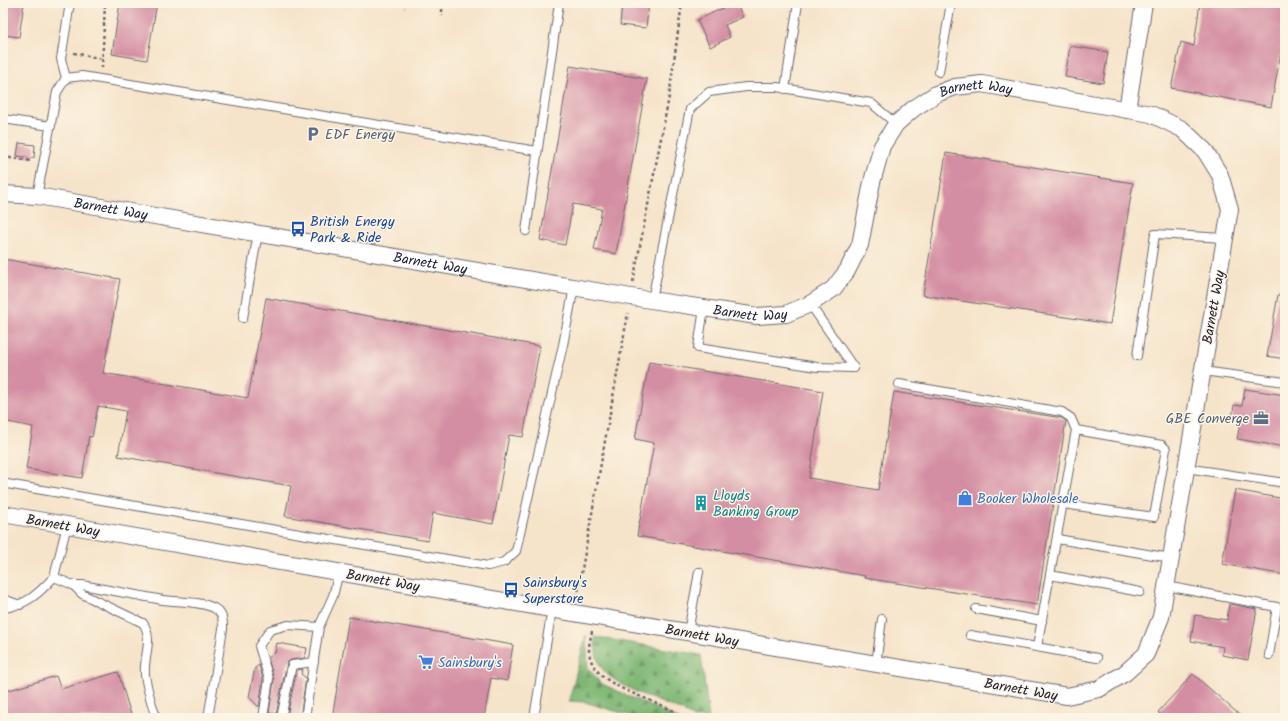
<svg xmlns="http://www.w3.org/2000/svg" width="1288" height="721" font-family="Kalam,sans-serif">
	<defs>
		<pattern id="forest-firs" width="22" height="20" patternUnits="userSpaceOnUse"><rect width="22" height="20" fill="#7fb875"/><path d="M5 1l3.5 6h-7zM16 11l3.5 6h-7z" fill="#689561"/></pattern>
	</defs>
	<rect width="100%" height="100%" fill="#fcf5e5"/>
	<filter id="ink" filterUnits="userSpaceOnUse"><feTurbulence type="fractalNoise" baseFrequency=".025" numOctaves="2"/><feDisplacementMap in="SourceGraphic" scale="8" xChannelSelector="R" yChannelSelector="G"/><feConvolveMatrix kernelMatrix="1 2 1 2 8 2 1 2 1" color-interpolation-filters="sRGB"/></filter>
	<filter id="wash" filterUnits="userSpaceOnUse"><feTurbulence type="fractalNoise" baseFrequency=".012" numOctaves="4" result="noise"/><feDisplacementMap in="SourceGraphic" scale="16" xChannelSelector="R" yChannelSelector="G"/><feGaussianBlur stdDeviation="0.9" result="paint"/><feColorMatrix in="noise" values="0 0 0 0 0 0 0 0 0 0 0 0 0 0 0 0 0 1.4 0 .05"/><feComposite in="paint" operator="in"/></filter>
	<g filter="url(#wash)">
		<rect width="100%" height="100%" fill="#f6e4ca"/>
		<!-- forest -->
		<g fill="url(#forest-firs)" stroke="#506d58">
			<path d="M 586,635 L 588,668 L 600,683 L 676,718 L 638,718 L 585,702 L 569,701 Z"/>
			<path d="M 595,637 L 701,655 L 709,718 L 693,718 L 687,713 C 664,703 625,690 607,674 C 596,664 595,650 595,637 Z"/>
		</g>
		<g id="blocks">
			<!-- building -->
			<g fill="#d48ea3">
				<path d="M 3,3 L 24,3 L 19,37 L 3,35 Z"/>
				<path d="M 120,3 L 157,3 L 147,60 L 112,54 Z"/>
				<path d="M 622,3 L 649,3 L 646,28 L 620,25 Z"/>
				<path d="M 734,3 L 736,3 L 743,17 L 725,25 L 730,37 L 710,47 L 697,20 Z"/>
				<path d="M 1200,3 L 1285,3 L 1285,29 L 1271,107 L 1171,88 L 1181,42 L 1194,46 Z"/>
				<path d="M 1070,46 L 1108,52 L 1103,83 L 1065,77 Z"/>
				<path d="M 570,66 L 647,79 L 616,254 L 594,250 L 602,209 L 573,204 L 565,245 L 540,240 Z"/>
				<path d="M 19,143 L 35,145 L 34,158 L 17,156 Z"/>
				<path d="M 946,153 L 1133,183 L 1110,324 L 923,295 Z"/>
				<path d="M 3,259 L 120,279 L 103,373 L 248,398 L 266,298 L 540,346 L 523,437 L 509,435 L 493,524 L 433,513 L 428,541 L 285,516 L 291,486 L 118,456 L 126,411 L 98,406 L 92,437 L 89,436 L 82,478 L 26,469 L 33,427 L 3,421 Z"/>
				<path d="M 1278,295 L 1285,295 L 1285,359 L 1267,356 Z"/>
				<path d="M 649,362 L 823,391 L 809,478 L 878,490 L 894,392 L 1062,418 L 1066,421 L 1037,605 L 864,578 L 865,576 L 637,536 L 654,443 L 635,439 Z"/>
				<path d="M 1245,389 L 1285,395 L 1285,447 L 1237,439 L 1241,419 L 1232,418 L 1234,405 L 1242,406 Z"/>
				<path d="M 1235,490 L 1285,499 L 1285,575 L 1222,564 Z"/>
				<path d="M 1229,604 L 1257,609 L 1248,660 L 1222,655 L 1223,647 L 1191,641 L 1195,615 L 1227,620 Z"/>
				<path d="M 349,617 L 513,645 L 507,681 L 491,678 L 484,718 L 332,718 Z"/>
				<path d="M 277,643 L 307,648 L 305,658 L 291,660 L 287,663 L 276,714 L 269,713 L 274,680 L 268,658 L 275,653 Z"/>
				<path d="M 259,665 L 263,679 L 259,707 L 249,697 L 255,668 Z"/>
				<path d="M 303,669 L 301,674 L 306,678 L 300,718 L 287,716 L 297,670 Z"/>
				<path d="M 118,672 L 132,718 L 3,718 L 3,692 L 56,676 L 61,689 Z"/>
				<path d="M 1193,674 L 1243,718 L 1164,718 L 1158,712 Z"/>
			</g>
		</g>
	</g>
	<g filter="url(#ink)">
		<use href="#blocks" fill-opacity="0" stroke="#6c666d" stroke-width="1"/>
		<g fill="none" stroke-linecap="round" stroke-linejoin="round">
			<!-- service casing -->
			<g stroke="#6c666d" stroke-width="10">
				<g id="service">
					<path d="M 939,72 L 951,3"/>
					<path d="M 66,78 L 61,59 L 70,3"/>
					<path d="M 785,89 L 798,3"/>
					<path d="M 3,119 L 51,126"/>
					<path d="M 37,196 L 57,92 L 66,78 L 82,76 L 537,151"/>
					<path d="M 526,231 L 559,3"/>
					<path d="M 652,300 L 690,109 L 709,92 L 746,87 L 777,87 L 871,103 L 896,124"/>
					<path d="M 810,304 L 854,368"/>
					<path d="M 704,308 L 698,348 L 817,367 L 854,368"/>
					<path d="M 243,318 L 258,233"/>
					<path d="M 1137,356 L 1155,234 L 1225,238"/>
					<path d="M 1203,371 L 1285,382"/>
					<path d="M 899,384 L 1062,412 L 1071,418 L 1076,430"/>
					<path d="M 1186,468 L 1285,483"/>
					<path d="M 7,484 L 488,566 L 504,562 L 516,551 L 563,345 L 574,287"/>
					<path d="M 1057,539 L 1171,558"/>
					<path d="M 1050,575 L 1140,592"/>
					<path d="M 54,577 L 67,525"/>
					<path d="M 73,585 L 82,585 C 109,590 136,595 163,600 C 179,602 200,601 214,608 C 223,613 223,620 223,629 L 208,718"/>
					<path d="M 1166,586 L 1277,607 L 1269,655"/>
					<path d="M 3,599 L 20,605"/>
					<path d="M 3,608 C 26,606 39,593 54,577 L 73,585 L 82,594 L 143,623 C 154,639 143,657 145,675 C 147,690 152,704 156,718"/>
					<path d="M 976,609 L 1042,621"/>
					<path d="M 688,632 L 699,572"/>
					<path d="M 970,635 L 1097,658"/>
					<path d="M 1037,647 L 1076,430 L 1162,445 L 1166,449 L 1154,517 L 1063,504"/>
					<path d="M 876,664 L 882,619"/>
					<path d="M 263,718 L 269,679 L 259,646 L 270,630 L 288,625 L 319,627"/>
					<path d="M 281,718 L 292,665 L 314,662"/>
					<path d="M 305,718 L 319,627 L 333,596 L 339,572"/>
					<path d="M 534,718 L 552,609"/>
				</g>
			</g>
			<!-- minor casing -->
			<g stroke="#6c666d" stroke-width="18">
				<g id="minor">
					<path d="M 1127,110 L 1144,3"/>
					<path id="s1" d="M 3,194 L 37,196 L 631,297 L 757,316 L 786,314 L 810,304 L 833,289 L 847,271 L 860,245 L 872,182 L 882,146 L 896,124 L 913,109 L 936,94 L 955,87 L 982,84 L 1151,114 L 1182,129 L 1205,151 L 1220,175 L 1230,209 L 1161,617 L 1146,654 L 1125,673 L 1099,689 L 1067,696 L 574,613 L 3,514"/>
				</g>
			</g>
			<!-- path -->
			<g stroke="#6c666d" stroke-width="2.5" stroke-dasharray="3 3" stroke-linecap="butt">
				<path d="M 401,3 L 405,8"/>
				<path d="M 442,3 L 442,16"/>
				<path d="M 74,53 L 103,59"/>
				<path d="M 102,68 L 105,3"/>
				<path d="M 3,157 L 32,161"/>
				<path d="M 633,282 L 669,97 L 682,3"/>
				<path d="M 577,597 L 628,313"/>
				<path d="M 592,631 C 591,637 589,643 589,649 C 589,690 660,697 684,718"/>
			</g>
			<!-- service -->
			<use href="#service" stroke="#fff" stroke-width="8"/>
			<!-- minor -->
			<use href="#minor" stroke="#fff" stroke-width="16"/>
		</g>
	</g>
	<!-- icons -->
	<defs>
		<g id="parking-bare" transform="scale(1.2)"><path d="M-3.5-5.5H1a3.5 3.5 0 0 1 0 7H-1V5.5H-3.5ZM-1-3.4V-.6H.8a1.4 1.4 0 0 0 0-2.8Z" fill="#5c6f8a" stroke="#fcf5e5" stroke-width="2.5" paint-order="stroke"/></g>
		<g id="bus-bare" transform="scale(1.2)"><path d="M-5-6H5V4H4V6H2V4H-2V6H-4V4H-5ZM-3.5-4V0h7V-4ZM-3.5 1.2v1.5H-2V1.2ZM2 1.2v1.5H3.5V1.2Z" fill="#1a4fb4" stroke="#fcf5e5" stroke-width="2.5" paint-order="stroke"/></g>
		<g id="office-bare" transform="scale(1.2)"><path d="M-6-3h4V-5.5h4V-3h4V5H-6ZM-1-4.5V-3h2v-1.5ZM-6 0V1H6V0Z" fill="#5c6f8a" stroke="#fcf5e5" stroke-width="2.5" paint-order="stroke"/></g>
		<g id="shop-bare" transform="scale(1.2)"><path d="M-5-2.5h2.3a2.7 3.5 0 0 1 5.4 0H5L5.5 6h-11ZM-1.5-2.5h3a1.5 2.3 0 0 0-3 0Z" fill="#3f7fe0" stroke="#fcf5e5" stroke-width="2.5" paint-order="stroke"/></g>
		<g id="building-bare" transform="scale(1.2)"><path d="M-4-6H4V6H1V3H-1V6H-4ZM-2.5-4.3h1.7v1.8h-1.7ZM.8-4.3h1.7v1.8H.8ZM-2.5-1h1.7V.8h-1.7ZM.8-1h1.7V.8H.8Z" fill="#0f9aa8" stroke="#fcf5e5" stroke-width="2.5" paint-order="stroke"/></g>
		<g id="supermarket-bare" transform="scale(1.2)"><path d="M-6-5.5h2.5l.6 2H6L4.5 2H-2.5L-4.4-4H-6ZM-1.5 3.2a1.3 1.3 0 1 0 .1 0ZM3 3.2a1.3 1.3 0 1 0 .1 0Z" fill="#3f7fe0" stroke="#fcf5e5" stroke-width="2.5" paint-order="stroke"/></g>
	</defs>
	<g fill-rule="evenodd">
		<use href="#parking-bare" x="313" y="134"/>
		<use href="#bus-bare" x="298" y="229"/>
		<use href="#office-bare" x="1261" y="418"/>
		<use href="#shop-bare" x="965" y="498"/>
		<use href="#building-bare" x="701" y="503"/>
		<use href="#bus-bare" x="511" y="590"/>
		<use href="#supermarket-bare" x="426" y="662"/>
	</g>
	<g text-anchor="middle" stroke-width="3" stroke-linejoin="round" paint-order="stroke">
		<!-- street labels -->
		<g font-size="14" fill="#22223b" stroke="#fcf5e5">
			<text dy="5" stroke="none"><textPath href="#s1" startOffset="1117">Barnett Way</textPath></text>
			<text dy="5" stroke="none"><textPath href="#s1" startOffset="109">Barnett Way</textPath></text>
			<text dy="5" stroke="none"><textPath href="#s1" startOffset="433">Barnett Way</textPath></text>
			<text transform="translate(1213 307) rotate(-80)" y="5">Barnett Way</text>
			<text dy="5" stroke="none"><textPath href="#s1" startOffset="757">Barnett Way</textPath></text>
			<text transform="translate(63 525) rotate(10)" y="5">Barnett Way</text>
			<text transform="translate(383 580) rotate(10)" y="5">Barnett Way</text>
			<text transform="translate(702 635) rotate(10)" y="5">Barnett Way</text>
			<text transform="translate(1021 689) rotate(10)" y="5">Barnett Way</text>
		</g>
		<!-- service labels -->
		<g font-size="14" fill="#4e5e75" stroke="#fcf5e5" text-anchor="start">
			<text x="325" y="139">EDF Energy</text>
			<text x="1249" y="423" text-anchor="end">GBE Converge</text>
		</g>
		<!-- transit labels -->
		<g font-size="14" fill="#164399" stroke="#fcf5e5" text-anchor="start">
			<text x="310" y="226">British Energy<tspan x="310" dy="16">Park &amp; Ride</tspan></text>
			<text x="523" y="587">Sainsbury's<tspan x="523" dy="16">Superstore</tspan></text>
		</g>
		<!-- culture labels -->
		<g font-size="14" fill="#0d838f" stroke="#fcf5e5" text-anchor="start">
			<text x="713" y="500">Lloyds<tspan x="713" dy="16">Banking Group</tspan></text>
		</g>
		<!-- shop labels -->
		<g font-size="14" fill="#366cbe" stroke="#fcf5e5" text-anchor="start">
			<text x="977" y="503">Booker Wholesale</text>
			<text x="438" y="667">Sainsbury's</text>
		</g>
	</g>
	<!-- margin -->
	<rect width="1288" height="721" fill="none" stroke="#fcf5e5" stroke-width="16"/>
</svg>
